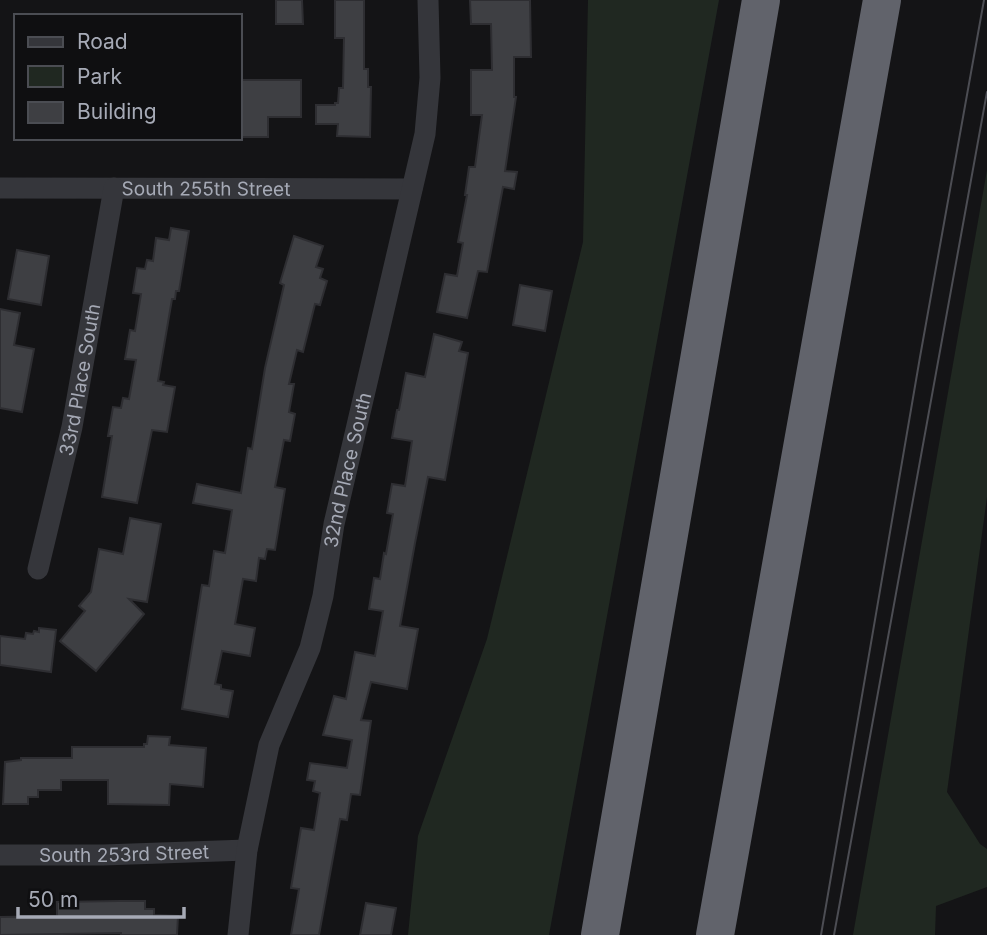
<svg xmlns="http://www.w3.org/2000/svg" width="987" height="935" font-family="Inter,sans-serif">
	<rect width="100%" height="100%" fill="#141416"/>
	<!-- green -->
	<g fill="#202821">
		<path d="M 588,0 L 719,0 L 549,935 L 408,935 L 418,836 L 487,639 L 583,242 Z"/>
		<path d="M 987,170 L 987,497 L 947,792 L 980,844 L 987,849 L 987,887 L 936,906 L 935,935 L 853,935 Z"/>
	</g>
	<!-- building -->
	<g fill="#3e3f43" stroke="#2e2e32" stroke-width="2">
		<path d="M 276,0 L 302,0 L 303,24 L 276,24 Z"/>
		<path d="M 335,0 L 364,0 L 364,69 L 368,69 L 368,87 L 371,87 L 370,137 L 337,136 L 338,124 L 316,124 L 316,105 L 335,105 L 335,103 L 338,103 L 339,88 L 343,88 L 344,38 L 335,38 Z"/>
		<path d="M 470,0 L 530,0 L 531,57 L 514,57 L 514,97 L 516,97 L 505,171 L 517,172 L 514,189 L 503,187 L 487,272 L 478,271 L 467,318 L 437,312 L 445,274 L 457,276 L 463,243 L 458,242 L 467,195 L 465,195 L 469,167 L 475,167 L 482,115 L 471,115 L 471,70 L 492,70 L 491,24 L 471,24 Z"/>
		<path d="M 242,80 L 301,80 L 301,117 L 268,117 L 268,137 L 242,137 Z"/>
		<path d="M 171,228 L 189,231 L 179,291 L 176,291 L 175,299 L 172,299 L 158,381 L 164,382 L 163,385 L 175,387 L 167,432 L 152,430 L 137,503 L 102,497 L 112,436 L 108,436 L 113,407 L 121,408 L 123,398 L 129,399 L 136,360 L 125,359 L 130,330 L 135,331 L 141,294 L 133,293 L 137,268 L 145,269 L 147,260 L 153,261 L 156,238 L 169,240 Z"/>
		<path d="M 294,236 L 323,246 L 316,267 L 323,269 L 320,278 L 327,281 L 320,305 L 315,304 L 303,352 L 297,350 L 289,384 L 294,384 L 289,412 L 295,414 L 290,441 L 284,440 L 275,487 L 285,489 L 275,550 L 267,549 L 265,559 L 259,558 L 256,581 L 243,579 L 235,624 L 255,628 L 250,656 L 222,651 L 215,684 L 221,685 L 221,689 L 233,691 L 228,717 L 182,709 L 202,585 L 209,586 L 214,551 L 225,553 L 232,510 L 193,503 L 197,484 L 241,493 L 248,448 L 252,449 L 265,368 L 284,285 L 280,283 Z"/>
		<path d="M 17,250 L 49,256 L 41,305 L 8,299 Z"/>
		<path d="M 520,285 L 552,291 L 545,331 L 513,325 Z"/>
		<path d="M 0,309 L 20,313 L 14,345 L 34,349 L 22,412 L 0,408 Z"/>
		<path d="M 434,334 L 462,342 L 459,351 L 468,353 L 445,480 L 428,477 L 415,543 L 400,626 L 418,629 L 407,689 L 371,682 L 361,720 L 371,721 L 360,795 L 351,794 L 347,820 L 340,819 L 319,935 L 291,935 L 299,889 L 291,888 L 301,828 L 314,830 L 320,793 L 313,791 L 315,781 L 307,780 L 310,763 L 347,768 L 352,740 L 323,735 L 334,696 L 346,699 L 355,652 L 375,656 L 383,611 L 369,609 L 374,578 L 380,579 L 384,553 L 386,554 L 393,514 L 387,513 L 392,484 L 405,486 L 412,441 L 392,438 L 397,410 L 399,410 L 406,373 L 425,377 Z"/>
		<path d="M 130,518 L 161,524 L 147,602 L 129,599 L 144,614 L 96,671 L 60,641 L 85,611 L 79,606 L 91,592 L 99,549 L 123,554 Z"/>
		<path d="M 39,628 L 56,630 L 51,672 L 0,665 L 0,636 L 25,639 L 26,633 L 33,634 L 34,631 L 39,632 Z"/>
		<path d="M 148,736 L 170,737 L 169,745 L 206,748 L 203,787 L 170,784 L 169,805 L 108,804 L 108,780 L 61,780 L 61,790 L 38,790 L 38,797 L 28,797 L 28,804 L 3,804 L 5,762 L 21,760 L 21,758 L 72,758 L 72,747 L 144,747 L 144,744 L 147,744 Z"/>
		<path d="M 119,901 L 145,901 L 145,909 L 154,909 L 154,915 L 178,916 L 177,935 L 121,935 L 121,933 L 0,935 L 0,917 L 57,916 L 57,902 Z"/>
		<path d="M 366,903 L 396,908 L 391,935 L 360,935 Z"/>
	</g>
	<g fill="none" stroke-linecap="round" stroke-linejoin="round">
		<!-- street -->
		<g stroke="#35363b" stroke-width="21">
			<path id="s1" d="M 0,188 L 412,189"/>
			<path id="s2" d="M 38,569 L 72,427 L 114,188"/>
			<path id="s3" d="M 0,855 L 103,855 L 247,850"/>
			<path id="s4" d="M 238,935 L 247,850 L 269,745 L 310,648 L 323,596 L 334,524 L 425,134 L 430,78 L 428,0"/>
		</g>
		<!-- highway -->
		<g stroke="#61636b" stroke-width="38">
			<path d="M 600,935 L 761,0"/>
			<path d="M 715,935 L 882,0"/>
		</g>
		<!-- tram -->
		<g stroke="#4c4d53" stroke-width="2">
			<path d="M 821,935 L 920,357 L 984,0"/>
			<path d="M 834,935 L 987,92"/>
		</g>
	</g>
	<g text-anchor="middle" stroke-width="7" stroke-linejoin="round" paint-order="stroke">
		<!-- street labels -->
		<g font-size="19" fill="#a6aab6" stroke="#0f0f11">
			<text dy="7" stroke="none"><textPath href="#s1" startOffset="206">South 255th Street</textPath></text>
			<text dy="7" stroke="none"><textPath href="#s2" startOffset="194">33rd Place South</textPath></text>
			<text dy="7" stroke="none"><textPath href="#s4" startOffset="480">32nd Place South</textPath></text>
			<text dy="7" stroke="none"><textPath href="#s3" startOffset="124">South 253rd Street</textPath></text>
		</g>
	</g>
	<!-- legend -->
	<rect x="14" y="14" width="228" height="126" fill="#0f0f11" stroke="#4b4d53" stroke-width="2"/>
	<rect x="28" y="37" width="35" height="10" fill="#35363b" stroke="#4b4d53" stroke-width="2"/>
	<text x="77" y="49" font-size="21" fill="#a6aab6">Road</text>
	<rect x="28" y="66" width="35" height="21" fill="#202821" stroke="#4b4d53" stroke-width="2"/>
	<text x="77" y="84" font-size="21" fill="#a6aab6">Park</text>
	<rect x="28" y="102" width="35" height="21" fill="#3e3f43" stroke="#4b4d53" stroke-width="2"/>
	<text x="77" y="119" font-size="21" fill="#a6aab6">Building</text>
	<!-- scale -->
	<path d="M18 907v10h166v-10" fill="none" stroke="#a6aab6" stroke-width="3.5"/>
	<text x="28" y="907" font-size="21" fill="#a6aab6" stroke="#0f0f11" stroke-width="5" paint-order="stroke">50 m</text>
</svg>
